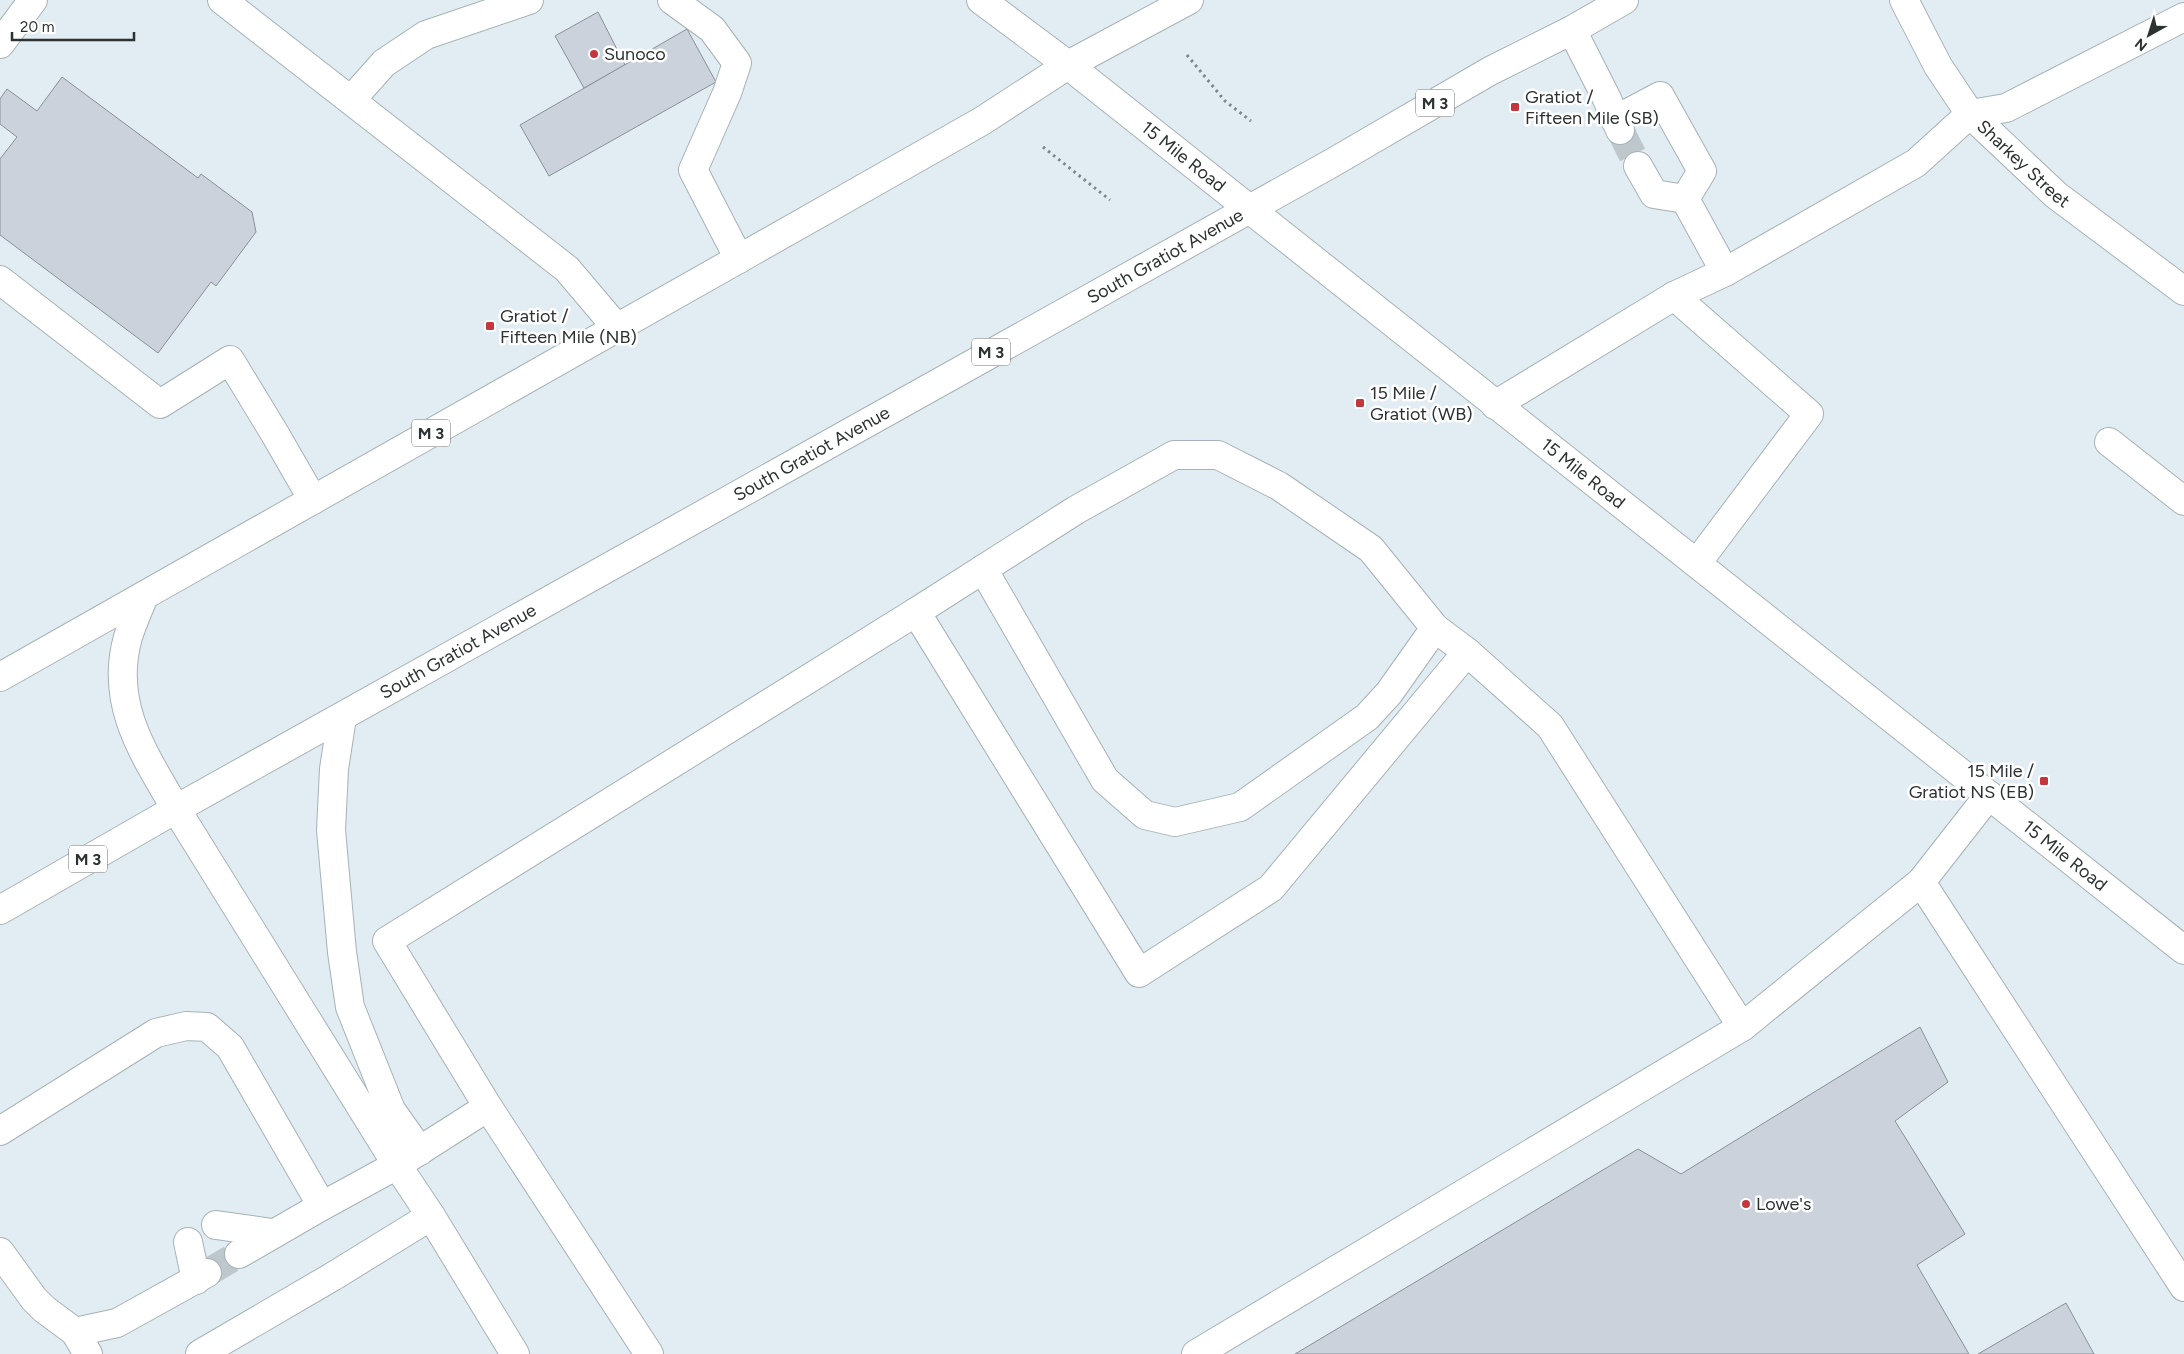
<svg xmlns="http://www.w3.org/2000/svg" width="2184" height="1354" font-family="Figtree,sans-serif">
	<rect width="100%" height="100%" fill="#e1edf2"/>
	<!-- building -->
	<g fill="#ccd2db" stroke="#899098">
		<path d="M 598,12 L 625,65 L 584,88 L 555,36 Z"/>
		<path d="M 687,29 L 716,82 L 549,176 L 520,125 Z"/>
		<path d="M 62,77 L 198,178 L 201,174 L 252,212 L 256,232 L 216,286 L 211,282 L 158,353 L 0,235 L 0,159 L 17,137 L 0,124 L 0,99 L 7,89 L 37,111 Z"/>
		<path d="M 1920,1027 L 1948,1082 L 1895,1121 L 1965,1234 L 1917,1265 L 1969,1354 L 1295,1354 L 1638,1149 L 1681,1174 Z"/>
		<path d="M 2066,1303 L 2094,1354 L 1978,1354 Z"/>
	</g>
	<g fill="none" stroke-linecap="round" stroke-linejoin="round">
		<!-- minor-tunnel -->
		<g stroke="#bdc7cc" stroke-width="28" stroke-dasharray="28 14" stroke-linecap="butt">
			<path d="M 1620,130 L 1638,166"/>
			<path d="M 207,1273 L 239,1254"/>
		</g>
		<!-- minor casing -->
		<g stroke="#a6b2b6" stroke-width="30">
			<g id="minor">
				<path d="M 222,0 L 567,269 L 617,328"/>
				<path d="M 672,0 L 712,29 L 737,63 L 727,93 L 693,170 L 739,259"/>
				<path id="s1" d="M 1904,0 L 1938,66 L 1970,114 L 2056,195 L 2184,291"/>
				<path d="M 1572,30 L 1607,99 L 1620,130"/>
				<path d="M 0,44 L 33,0"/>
				<path d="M 351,100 L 384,63 L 426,35 L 529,0"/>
				<path d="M 1615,120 L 1660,96 L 1702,171 L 1685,199 L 1725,272"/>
				<path d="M 1638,166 L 1654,194 L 1685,199"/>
				<path d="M 0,280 L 160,404 L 230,360 L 275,434 L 313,500"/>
				<path d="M 1674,296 L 1809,414 L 1697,563"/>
				<path d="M 1495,405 L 1674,296 L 1725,272 L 1916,163 L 1970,114 L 2006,108 L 2184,17"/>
				<path d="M 2109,442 L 2184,501"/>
				<path d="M 983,569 L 1105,780 L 1145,815 L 1175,822 L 1240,807 L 1367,717 L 1389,693 L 1435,628"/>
				<path d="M 916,612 L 1076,510 L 1174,455 L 1218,455 L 1279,486 L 1371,549 L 1435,628 L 1467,652"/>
				<path d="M 342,717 L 334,769 L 331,830 L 342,952 L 350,1007 L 391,1110 L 420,1151"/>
				<path d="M 1989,795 L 1921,882 L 2184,1287"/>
				<path d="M 176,809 L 397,1165 L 488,1107"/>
				<path d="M 0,1131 L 156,1033 L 186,1026 L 207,1027 L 230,1047 L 322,1206 L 397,1165 L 431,1216 L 515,1354"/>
				<path d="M 216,1225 L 272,1233"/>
				<path d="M 188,1242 L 196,1280"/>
				<path d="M 0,1252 L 34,1299 L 44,1309 L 75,1332 L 117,1323 L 207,1273"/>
				<path d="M 239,1254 L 322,1206"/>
				<path d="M 75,1332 L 88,1354"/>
				<path d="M 200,1354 L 332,1277 L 431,1216"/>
				<path d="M 649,1354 L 488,1107 L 387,941 L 916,612 L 1139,973 L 1271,888 L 1467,652 L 1550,726 L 1742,1027 L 1921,882"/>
				<path d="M 1196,1354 L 1742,1027"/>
			</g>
		</g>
		<!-- major casing -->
		<g stroke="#a6b2b6" stroke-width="30">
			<g id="major">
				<path id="s2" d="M 981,0 L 1068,65 L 2184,950"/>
				<path d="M 143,598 C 138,611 132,624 128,637 C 109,704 144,754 176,809"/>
				<path d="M 0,677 L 841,201 L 982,121 L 1068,65 L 1189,0"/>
				<path id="s3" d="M 0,910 L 176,809 L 1332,163 L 1490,71 L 1572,30 L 1624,0"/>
			</g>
		</g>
		<!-- path -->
		<g stroke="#7f878a" stroke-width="3" stroke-dasharray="2.5 4" stroke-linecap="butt">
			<path d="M 1187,55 L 1225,101 L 1251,121"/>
			<path d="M 1043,147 L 1110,200"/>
		</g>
		<!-- minor -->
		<use href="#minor" stroke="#fff" stroke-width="28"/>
		<!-- major -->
		<use href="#major" stroke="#fff" stroke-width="28"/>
	</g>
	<!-- markers -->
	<g fill="#c5363d" stroke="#fff" stroke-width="2">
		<circle cx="594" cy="54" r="5"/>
		<rect x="1510" y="102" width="10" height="10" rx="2.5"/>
		<rect x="485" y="321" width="10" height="10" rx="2.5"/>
		<rect x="1355" y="398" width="10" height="10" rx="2.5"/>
		<rect x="2039" y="776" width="10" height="10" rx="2.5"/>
		<circle cx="1746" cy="1204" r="5"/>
	</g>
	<g text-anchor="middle" stroke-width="5" stroke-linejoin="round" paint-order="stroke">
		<!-- shield labels -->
		<g fill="#fff" stroke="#6b6f70" stroke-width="1">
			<rect x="1416" y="89.5" width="38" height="27" rx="4"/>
			<rect x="972" y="338.5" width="38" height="27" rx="4"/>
			<rect x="412" y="419.5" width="38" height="27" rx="4"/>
			<rect x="69" y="845.5" width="38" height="27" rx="4"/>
		</g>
		<g font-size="16" font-weight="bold" fill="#2c3132">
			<text x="1435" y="109">M 3</text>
			<text x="991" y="358">M 3</text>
			<text x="431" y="439">M 3</text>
			<text x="88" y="865">M 3</text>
		</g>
		<!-- poi labels -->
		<g font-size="18" fill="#2c3132" stroke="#fff" text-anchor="start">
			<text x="604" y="60">Sunoco</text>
			<text x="1525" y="103">Gratiot /<tspan x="1525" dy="21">Fifteen Mile (SB)</tspan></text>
			<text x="500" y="322">Gratiot /<tspan x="500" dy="21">Fifteen Mile (NB)</tspan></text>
			<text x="1370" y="399">15 Mile /<tspan x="1370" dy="21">Gratiot (WB)</tspan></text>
			<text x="2034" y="777" text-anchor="end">15 Mile /<tspan x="2034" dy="21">Gratiot NS (EB)</tspan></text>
			<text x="1756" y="1210">Lowe's</text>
		</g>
		<!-- street labels -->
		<g font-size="18" fill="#2c3132" stroke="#fff">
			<text dy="6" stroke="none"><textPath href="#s2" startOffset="256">15 Mile Road</textPath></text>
			<text dy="6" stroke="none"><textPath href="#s1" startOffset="205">Sharkey Street</textPath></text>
			<text dy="6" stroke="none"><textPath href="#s3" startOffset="1336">South Gratiot Avenue</textPath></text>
			<text dy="6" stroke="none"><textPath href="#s3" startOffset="931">South Gratiot Avenue</textPath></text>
			<text dy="6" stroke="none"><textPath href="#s2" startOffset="766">15 Mile Road</textPath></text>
			<text dy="6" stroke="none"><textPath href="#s3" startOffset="526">South Gratiot Avenue</textPath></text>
			<text dy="6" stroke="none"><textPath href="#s2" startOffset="1381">15 Mile Road</textPath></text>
		</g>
	</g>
	<!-- north arrow -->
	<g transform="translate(2149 35) rotate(219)" stroke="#ffffff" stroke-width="4" paint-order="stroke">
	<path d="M0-4L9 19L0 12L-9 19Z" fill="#2c3132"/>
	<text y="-8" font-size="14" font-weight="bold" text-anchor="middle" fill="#2c3132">N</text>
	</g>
	<!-- scale -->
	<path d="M12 32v8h122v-8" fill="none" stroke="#2c3132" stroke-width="2.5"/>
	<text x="20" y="32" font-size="15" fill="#2c3132" stroke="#ffffff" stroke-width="4" paint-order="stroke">20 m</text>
</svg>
